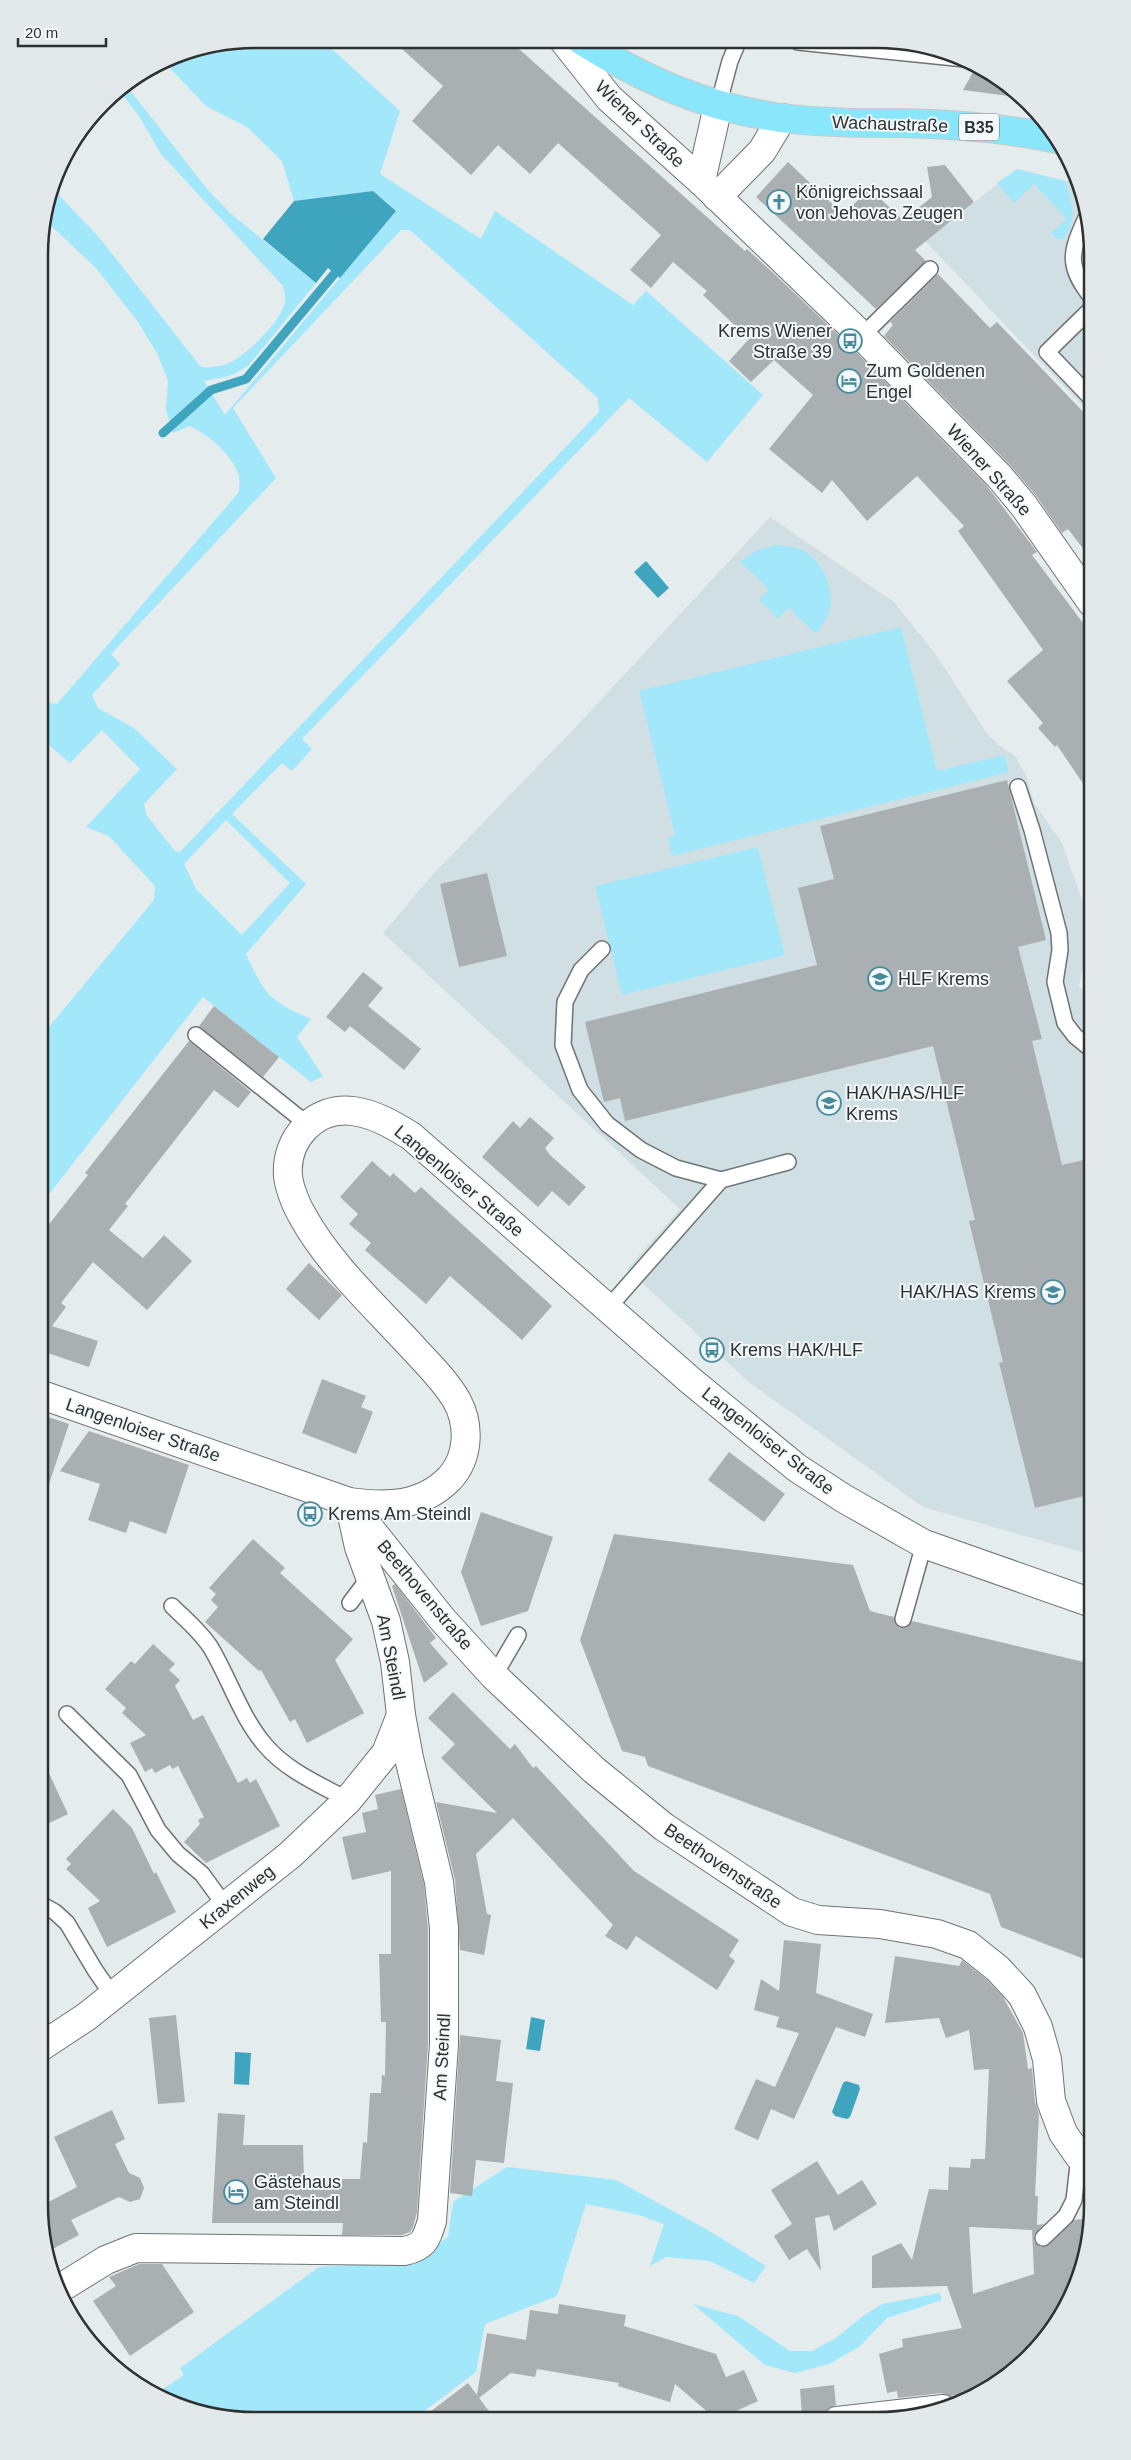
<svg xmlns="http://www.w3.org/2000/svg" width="1131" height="2460" font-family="Arial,sans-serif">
	<rect width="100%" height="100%" fill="#e5eced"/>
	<!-- built -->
	<g fill="#d0dfe3">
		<path d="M 1017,169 L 1065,181 L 1076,178 L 1085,199 L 1092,255 L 1092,416 L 925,241 Z"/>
		<path d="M 770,517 L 894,602 L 937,656 L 986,732 L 999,745 L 1015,756 L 1026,775 L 1034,803 L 1062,843 L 1091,926 L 1079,986 L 1092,998 L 1092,1555 L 923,1507 L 750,1383 L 627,1269 L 680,1209 L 383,933 L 435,872 L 573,730 Z"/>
	</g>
	<!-- green -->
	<g fill="#a3e7fa" fill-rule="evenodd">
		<path d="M 255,39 L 321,39 L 400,111 L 380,174 L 481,239 L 495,211 L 633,305 L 646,291 L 763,395 L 707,462 L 629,398 L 302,739 L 312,749 L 292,771 L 282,763 L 232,814 L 306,884 L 246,954 C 265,995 269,1001 311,1019 L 297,1037 L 323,1076 L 311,1082 L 203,997 L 39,1207 L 39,1039 L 154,900 L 155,886 L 109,836 L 86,827 L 140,769 L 102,730 L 70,763 L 39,737 L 39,701 L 57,704 L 239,492 C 239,487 240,481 239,476 C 232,454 210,436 190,426 L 173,433 L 166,410 L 168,381 L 158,355 L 138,322 L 96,268 L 45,220 L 53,189 L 98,236 L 201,367 C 213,368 225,366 235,360 C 250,351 282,320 285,302 C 286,297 284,291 283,286 L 161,154 L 139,116 L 118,89 L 125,84 L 208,190 L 231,214 L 316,283 L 248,366 L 230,376 L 204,381 L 225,415 L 396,211 L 373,191 L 294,201 L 282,161 L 247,127 L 206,106 L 163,61 L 172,55 ZM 401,230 L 410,230 L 598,398 L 599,412 L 180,852 L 175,851 L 147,816 L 144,804 L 177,769 L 134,728 L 98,708 L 92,695 L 120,664 L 111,654 L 276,478 L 233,408 ZM 226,820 L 290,883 L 242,935 L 196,889 L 184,864 Z"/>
		<path d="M 1017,169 L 1065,181 C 1072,201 1078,221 1063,239 L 1057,239 L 1051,233 L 1067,219 L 1034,184 L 1014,203 L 997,183 Z"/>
		<path d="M 777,545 C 783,546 791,546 797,548 C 823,557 838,592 827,617 C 824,623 820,628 816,634 L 789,608 L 778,618 L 759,600 L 769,589 L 740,562 L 757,550 Z"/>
		<path d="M 901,627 L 937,771 L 1004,755 L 1009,772 L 672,856 L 668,838 L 675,835 L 639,691 Z"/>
		<path d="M 758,847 L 785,955 L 622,995 L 595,886 Z"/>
		<path d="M 507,2167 L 616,2180 L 706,2229 L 766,2266 L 754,2283 L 710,2261 L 666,2257 L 650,2266 L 664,2224 L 639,2215 L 586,2204 L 557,2296 L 485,2324 L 476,2372 L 415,2418 L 213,2417 L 154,2395 L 184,2375 L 180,2368 L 319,2267 L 402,2262 L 419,2258 L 448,2237 L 453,2202 Z"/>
		<path d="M 940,2293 L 942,2300 L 887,2318 L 859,2347 L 829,2364 L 795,2373 L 765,2365 L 693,2304 L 738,2316 L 790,2351 L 812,2351 L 836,2338 L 863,2316 L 882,2304 Z"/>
	</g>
	<!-- water -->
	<g fill="#3fa4bd">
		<path d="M 373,191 L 396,211 L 340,278 L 328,268 L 316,283 L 263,239 L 294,201 Z"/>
		<path d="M 646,561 L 669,588 L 658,598 L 634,572 Z"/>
		<path d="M 531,2017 L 545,2020 L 540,2051 L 526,2049 Z"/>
		<path d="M 235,2052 L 251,2053 L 249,2085 L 234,2084 Z"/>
		<path d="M 846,2081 L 859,2085 L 860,2089 L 850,2117 L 847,2119 L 835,2116 L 832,2112 L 843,2083 Z"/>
	</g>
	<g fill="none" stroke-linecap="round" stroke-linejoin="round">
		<!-- stream -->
		<path stroke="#3fa4bd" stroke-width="9" d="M 163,433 L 211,390 L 246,379 L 335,273"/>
	</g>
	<!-- building -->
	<g fill="#aab0b2" fill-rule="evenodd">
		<path d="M 392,40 L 509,40 L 745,251 L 747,249 L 770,270 L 847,343 L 987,486 L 1037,552 L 1032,555 L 1092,635 L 1092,797 L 1057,745 L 1055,747 L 1038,728 L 1043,723 L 1007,681 L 1043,650 L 958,531 L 964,526 L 917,476 L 867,521 L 832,480 L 822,493 L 769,449 L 813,395 L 774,360 L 751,382 L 729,361 L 749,339 L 703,295 L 707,291 L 673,262 L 651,288 L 630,270 L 661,235 L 558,143 L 530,174 L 498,145 L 471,175 L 412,121 L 443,86 Z"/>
		<path d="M 977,65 L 1019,93 L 1023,98 L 963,90 Z"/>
		<path d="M 788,162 L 844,215 L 869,188 L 903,220 L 932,197 L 927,167 L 945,165 L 974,202 L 915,250 L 926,261 L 876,309 L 756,197 Z"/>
		<path d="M 938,274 L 990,328 L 997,322 L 1092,421 L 1092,560 L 1068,529 L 1062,533 L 1037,497 L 1010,465 L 884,336 L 893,325 L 890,322 Z"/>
		<path d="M 1007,780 L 1046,940 L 1018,947 L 1042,1039 L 1032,1041 L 1062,1165 L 1092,1158 L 1092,1494 L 1035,1508 L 999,1363 L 1003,1362 L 969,1221 L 975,1220 L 933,1046 L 625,1121 L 620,1098 L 604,1102 L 585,1022 L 817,965 L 798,888 L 834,879 L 820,826 Z"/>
		<path d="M 487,873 L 507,956 L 459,967 L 440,884 Z"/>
		<path d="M 363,972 L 383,988 L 368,1006 L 421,1049 L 404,1070 L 350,1026 L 345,1032 L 326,1017 Z"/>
		<path d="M 214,1006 L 279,1057 L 263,1077 L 199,1026 Z"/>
		<path d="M 189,1041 L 251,1092 L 238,1108 L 214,1090 L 125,1204 L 128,1206 L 109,1230 L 143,1258 L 164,1235 L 192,1261 L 147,1310 L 93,1262 L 61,1303 L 66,1307 L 52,1326 L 98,1341 L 89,1367 L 39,1350 L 39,1237 L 88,1175 L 85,1173 Z"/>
		<path d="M 530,1117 L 554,1138 L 545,1148 L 550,1155 L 586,1187 L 569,1206 L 552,1191 L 538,1207 L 482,1157 L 513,1121 L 520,1128 Z"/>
		<path d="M 372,1161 L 390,1177 L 393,1173 L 415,1193 L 421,1187 L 552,1306 L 522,1340 L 450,1276 L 426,1304 L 365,1250 L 371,1243 L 349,1224 L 358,1214 L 340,1197 Z"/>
		<path d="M 309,1263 L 342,1295 L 319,1320 L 286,1289 Z"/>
		<path d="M 322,1379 L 366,1396 L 361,1407 L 373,1412 L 356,1454 L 302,1433 Z"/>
		<path d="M 39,1414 L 69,1424 L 43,1502 L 39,1501 Z"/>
		<path d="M 89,1431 L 189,1465 L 166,1534 L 130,1521 L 126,1533 L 88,1520 L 100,1484 L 60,1471 Z"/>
		<path d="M 729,1452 L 785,1494 L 764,1522 L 708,1480 Z"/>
		<path d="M 481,1512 L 553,1537 L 528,1611 L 481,1626 L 461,1572 Z"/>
		<path d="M 614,1534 L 853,1565 L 870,1611 L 894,1617 L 896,1625 L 900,1628 L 906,1628 L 912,1621 L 1092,1664 L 1092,1962 L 1001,1927 L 990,1894 L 648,1766 L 645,1757 L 622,1751 L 580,1640 Z"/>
		<path d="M 253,1539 L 285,1568 L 280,1573 L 353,1639 L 335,1660 L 364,1713 L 307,1743 L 295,1719 L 290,1722 L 261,1670 L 259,1671 L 205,1622 L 218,1607 L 211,1600 L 216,1594 L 209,1588 Z"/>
		<path d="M 395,1584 L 436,1638 L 430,1643 L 448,1664 L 424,1683 L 392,1586 Z"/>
		<path d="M 153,1644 L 175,1664 L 169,1670 L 180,1680 L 175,1686 L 193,1720 L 203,1715 L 238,1783 L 247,1778 L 250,1783 L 256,1779 L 280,1826 L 206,1863 L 184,1842 L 200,1824 L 198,1820 L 204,1817 L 178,1766 L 172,1769 L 170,1765 L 155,1773 L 152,1768 L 145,1772 L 130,1743 L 146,1735 L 122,1713 L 126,1708 L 105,1689 L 131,1661 L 135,1664 Z"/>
		<path d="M 453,1692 L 510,1749 L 515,1744 L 533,1768 L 536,1766 L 634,1871 L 739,1940 L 729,1956 L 735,1961 L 717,1990 L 636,1936 L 627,1950 L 605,1936 L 613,1925 L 513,1818 L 476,1854 L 487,1914 L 491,1915 L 484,1955 L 460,1950 L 455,1880 L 436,1802 L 497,1813 L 441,1758 L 455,1744 L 428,1718 Z"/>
		<path d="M 39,1752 L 68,1814 L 39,1828 Z"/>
		<path d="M 401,1789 L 424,1885 L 428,1929 L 428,2043 L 417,2212 L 413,2227 L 410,2232 L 402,2235 L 342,2235 L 343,2223 L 212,2223 L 218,2113 L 245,2115 L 243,2145 L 303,2145 L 304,2179 L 360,2179 L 363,2142 L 367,2143 L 370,2093 L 381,2093 L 382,2075 L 385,2076 L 386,2022 L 381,2022 L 379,1954 L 391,1954 L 391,1871 L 352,1880 L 342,1837 L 366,1832 L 362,1813 L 378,1809 L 375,1795 Z"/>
		<path d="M 113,1809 L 132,1828 L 154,1874 L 156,1872 L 176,1912 L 107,1947 L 88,1908 L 100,1901 L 66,1869 L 71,1864 L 66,1859 Z"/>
		<path d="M 784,1940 L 821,1944 L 816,1993 L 873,2014 L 865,2037 L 836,2027 L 794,2119 L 771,2109 L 758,2140 L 734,2129 L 756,2079 L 775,2087 L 799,2033 L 776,2027 L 779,2017 L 754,2010 L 761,1979 L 779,1991 Z"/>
		<path d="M 895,1956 L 959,1966 L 962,1960 L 987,1980 L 1003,1997 L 1023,2033 L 1028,2069 L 1032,2068 L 1035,2102 L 1039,2114 L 1035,2196 L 1038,2196 L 1037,2225 L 1044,2224 L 1034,2235 L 1034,2241 L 1040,2247 L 1046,2247 L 1074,2220 L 1092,2218 L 1076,2288 L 1047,2337 L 997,2385 L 988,2389 L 950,2396 L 941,2393 L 898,2398 L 897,2391 L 887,2393 L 879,2354 L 903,2347 L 902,2339 L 962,2328 L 947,2286 L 872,2288 L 872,2256 L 901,2243 L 912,2260 L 929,2189 L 948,2190 L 949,2167 L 970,2168 L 971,2159 L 985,2159 L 989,2069 L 974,2070 L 969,2030 L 946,2038 L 939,2018 L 885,2023 ZM 969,2227 L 1032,2230 L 1034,2274 L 973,2294 Z"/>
		<path d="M 176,2015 L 185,2102 L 158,2104 L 149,2018 Z"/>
		<path d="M 460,2035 L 501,2040 L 496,2081 L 513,2083 L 504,2163 L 476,2160 L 472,2196 L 450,2193 Z"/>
		<path d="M 112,2110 L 125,2139 L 115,2144 L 129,2173 L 140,2178 L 144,2188 L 140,2199 L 130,2202 L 119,2197 L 71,2220 L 79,2235 L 45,2253 L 39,2207 L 77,2187 L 54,2137 Z"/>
		<path d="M 817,2161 L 838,2195 L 862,2180 L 877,2204 L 834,2231 L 829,2215 L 815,2218 L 821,2271 L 807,2249 L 789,2260 L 774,2236 L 792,2224 L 771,2190 Z"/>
		<path d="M 139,2264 L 162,2264 L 194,2312 L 130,2356 L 93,2301 L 116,2286 L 109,2277 Z"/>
		<path d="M 559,2304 L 626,2315 L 624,2326 L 716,2354 L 726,2377 L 744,2370 L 758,2401 L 717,2420 L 675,2384 L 670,2402 L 618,2386 L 619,2383 L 537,2369 L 535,2377 L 511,2373 L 479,2398 L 495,2419 L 422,2418 L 468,2383 L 477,2395 L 487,2333 L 526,2340 L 530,2310 L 558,2314 Z"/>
		<path d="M 834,2385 L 836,2405 L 825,2411 L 802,2414 L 800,2389 Z"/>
	</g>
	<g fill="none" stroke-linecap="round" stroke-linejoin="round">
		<!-- service casing -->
		<g stroke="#6e7475" stroke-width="18">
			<g id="service">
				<path d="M 798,42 L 965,59"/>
				<path d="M 718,106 L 730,61 L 738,42"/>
				<path d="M 1087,216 C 1070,252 1066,266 1092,298"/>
				<path d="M 862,336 L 930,269"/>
				<path d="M 1092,399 L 1047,352 L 1092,308"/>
				<path d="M 1018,787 L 1032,830 L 1059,933 L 1060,950 L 1055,982 L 1065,1023 L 1075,1036 L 1092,1050"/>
				<path d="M 602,949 L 581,970 L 565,1002 L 563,1045 L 580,1090 L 607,1124 L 641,1150 L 676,1168 L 721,1180"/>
				<path d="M 196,1035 L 307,1124"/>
				<path d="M 608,1308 L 721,1180 L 788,1162"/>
				<path d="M 350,1603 L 371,1575"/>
				<path d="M 172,1606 C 186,1620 201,1632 211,1648 C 230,1680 241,1717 265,1745 C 287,1771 319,1784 348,1800"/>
				<path d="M 903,1619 L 924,1544"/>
				<path d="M 494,1676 L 518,1635"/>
				<path d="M 67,1714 L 129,1775 L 158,1830 L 178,1854 L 202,1874 L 226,1907"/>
				<path d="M 39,1903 L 55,1912 L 67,1923 L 95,1970 L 113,1996"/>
				<path d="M 1043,2238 L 1066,2216 L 1074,2200 L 1079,2156"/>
			</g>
		</g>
		<!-- minor casing -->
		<g stroke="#6e7475" stroke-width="30">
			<g id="minor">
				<path d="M 564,41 L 609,98 L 701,181 L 858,332 L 999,476 L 1024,506 L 1092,603"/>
				<path d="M 701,181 L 718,106"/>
				<path d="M 717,197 L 762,151 L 782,118"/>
				<path d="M 355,1510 L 443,1620 L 494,1676 L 594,1770 L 664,1827 L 792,1912 L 818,1920 L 880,1924 L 937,1934 L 968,1945 L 998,1969 L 1022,1995 L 1038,2027 L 1047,2059 L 1051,2101 L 1063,2133 L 1079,2156 L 1092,2164"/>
				<path d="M 39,2048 L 86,2017 L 290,1855 L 348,1800 L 386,1753 L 401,1715"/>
				<path d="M 59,2289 L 106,2260 L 136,2248 L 404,2251 C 424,2247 426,2240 432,2221 L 444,2044 L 444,1928 L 439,1882 L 409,1758 L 401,1715 L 395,1662 L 386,1621 L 359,1547 L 349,1502"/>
				<path d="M 837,2421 L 943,2409"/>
			</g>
		</g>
		<!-- tertiary casing -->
		<g stroke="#6e7475" stroke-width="30">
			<path id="tertiary" d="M 39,1394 L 349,1502 C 387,1507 422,1507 450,1478 C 469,1457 470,1425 457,1401 C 447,1383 430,1366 416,1351 C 378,1309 329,1265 302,1215 C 296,1205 289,1187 288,1176 C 285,1139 315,1106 353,1111 C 375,1114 393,1125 411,1136 L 691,1381 L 797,1468 L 843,1498 L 924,1544 L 1092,1603"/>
		</g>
		<!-- primary casing -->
		<g stroke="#c9c9c9" stroke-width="30">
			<path id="primary" d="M 582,41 C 646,81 707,108 782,118 C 821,123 860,123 899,123 C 952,124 1006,128 1057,139"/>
		</g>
		<!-- service -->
		<use href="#service" stroke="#fff" stroke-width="15"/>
		<!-- minor -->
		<use href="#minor" stroke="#fff" stroke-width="28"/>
		<!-- tertiary -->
		<use href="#tertiary" stroke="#fff" stroke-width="28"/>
		<!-- primary -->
		<use href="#primary" stroke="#8ae6fb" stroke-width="28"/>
	</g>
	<!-- icons -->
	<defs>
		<g id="church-ring" transform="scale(1.25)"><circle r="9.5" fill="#f3f9fb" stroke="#488a9b" stroke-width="1.5"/><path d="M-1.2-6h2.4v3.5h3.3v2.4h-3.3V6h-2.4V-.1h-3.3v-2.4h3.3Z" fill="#488a9b"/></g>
		<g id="bus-ring" transform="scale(1.25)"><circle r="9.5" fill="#f3f9fb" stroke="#488a9b" stroke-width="1.5"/><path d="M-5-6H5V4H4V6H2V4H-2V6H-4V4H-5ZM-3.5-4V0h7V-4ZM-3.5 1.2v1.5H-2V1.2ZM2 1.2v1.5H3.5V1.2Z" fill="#488a9b"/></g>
		<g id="hotel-ring" transform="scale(1.25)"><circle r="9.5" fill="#f3f9fb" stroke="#488a9b" stroke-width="1.5"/><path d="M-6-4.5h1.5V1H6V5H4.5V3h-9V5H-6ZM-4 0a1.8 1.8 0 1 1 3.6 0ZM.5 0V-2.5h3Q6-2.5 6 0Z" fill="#488a9b"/></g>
		<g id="school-ring" transform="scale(1.25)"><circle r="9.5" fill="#f3f9fb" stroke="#488a9b" stroke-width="1.5"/><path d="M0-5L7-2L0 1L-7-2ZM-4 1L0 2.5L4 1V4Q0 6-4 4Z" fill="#488a9b"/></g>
	</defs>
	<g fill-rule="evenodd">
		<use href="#church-ring" x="779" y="202"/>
		<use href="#bus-ring" x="850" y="341"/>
		<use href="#hotel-ring" x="849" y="381"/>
		<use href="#school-ring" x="880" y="979"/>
		<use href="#school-ring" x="829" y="1103"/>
		<use href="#school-ring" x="1053" y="1292"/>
		<use href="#bus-ring" x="712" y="1350"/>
		<use href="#bus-ring" x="310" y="1514"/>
		<use href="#hotel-ring" x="236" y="2192"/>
	</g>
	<g text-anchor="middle" stroke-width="4" stroke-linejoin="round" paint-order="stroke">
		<!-- shield labels -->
		<rect fill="#f3f9fb" stroke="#696d6e" stroke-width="1" x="959" y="113.5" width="40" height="27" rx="4"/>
		<g font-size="16" font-weight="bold" fill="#2e3131">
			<text x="979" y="133">B35</text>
		</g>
		<!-- street labels -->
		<g font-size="18" fill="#2e3131" stroke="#f3f9fb">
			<text transform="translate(640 124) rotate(44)" y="6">Wiener Straße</text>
			<text transform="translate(890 124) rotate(2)" y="6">Wachaustraße</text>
			<text transform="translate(989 470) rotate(48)" y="6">Wiener Straße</text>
			<text transform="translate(459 1181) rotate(40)" y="6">Langenloiser Straße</text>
			<text transform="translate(143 1430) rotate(19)" y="6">Langenloiser Straße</text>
			<text transform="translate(768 1441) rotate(38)" y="6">Langenloiser Straße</text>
			<text transform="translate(425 1595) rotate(50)" y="6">Beethovenstraße</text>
			<text transform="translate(391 1657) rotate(79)" y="6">Am Steindl</text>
			<text transform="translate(723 1866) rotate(34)" y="6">Beethovenstraße</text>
			<text transform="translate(237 1897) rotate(-39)" y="6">Kraxenweg</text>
			<text transform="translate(442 2057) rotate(-87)" y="6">Am Steindl</text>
		</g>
		<!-- poi labels -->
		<g font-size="18" fill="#2e3131" stroke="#f3f9fb" text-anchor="start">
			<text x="796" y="198">Königreichssaal<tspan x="796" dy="21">von Jehovas Zeugen</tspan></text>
			<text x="832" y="337" text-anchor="end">Krems Wiener<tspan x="832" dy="21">Straße 39</tspan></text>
			<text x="866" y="377">Zum Goldenen<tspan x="866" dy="21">Engel</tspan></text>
			<text x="898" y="985">HLF Krems</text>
			<text x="846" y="1099">HAK/HAS/HLF<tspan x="846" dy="21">Krems</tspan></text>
			<text x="1036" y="1298" text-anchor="end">HAK/HAS Krems</text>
			<text x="730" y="1356">Krems HAK/HLF</text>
			<text x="328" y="1520">Krems Am Steindl</text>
			<text x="254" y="2188">Gästehaus<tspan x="254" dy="21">am Steindl</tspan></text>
		</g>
	</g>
	<!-- crop -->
	<path d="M0 0H1131V2460H0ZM255 48H877A207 207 0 0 1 1084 255V2205A207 207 0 0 1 877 2412H255A207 207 0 0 1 48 2205V255A207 207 0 0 1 255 48Z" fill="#e3e9eb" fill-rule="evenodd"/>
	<path fill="none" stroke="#2e3131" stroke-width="2.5" d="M255 48H877A207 207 0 0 1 1084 255V2205A207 207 0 0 1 877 2412H255A207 207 0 0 1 48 2205V255A207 207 0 0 1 255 48Z"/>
	<!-- scale -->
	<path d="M18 38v8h88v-8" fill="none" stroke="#2e3131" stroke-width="2.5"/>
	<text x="25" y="38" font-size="15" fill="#2e3131" stroke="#f3f9fb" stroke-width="4" paint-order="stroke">20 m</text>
</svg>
